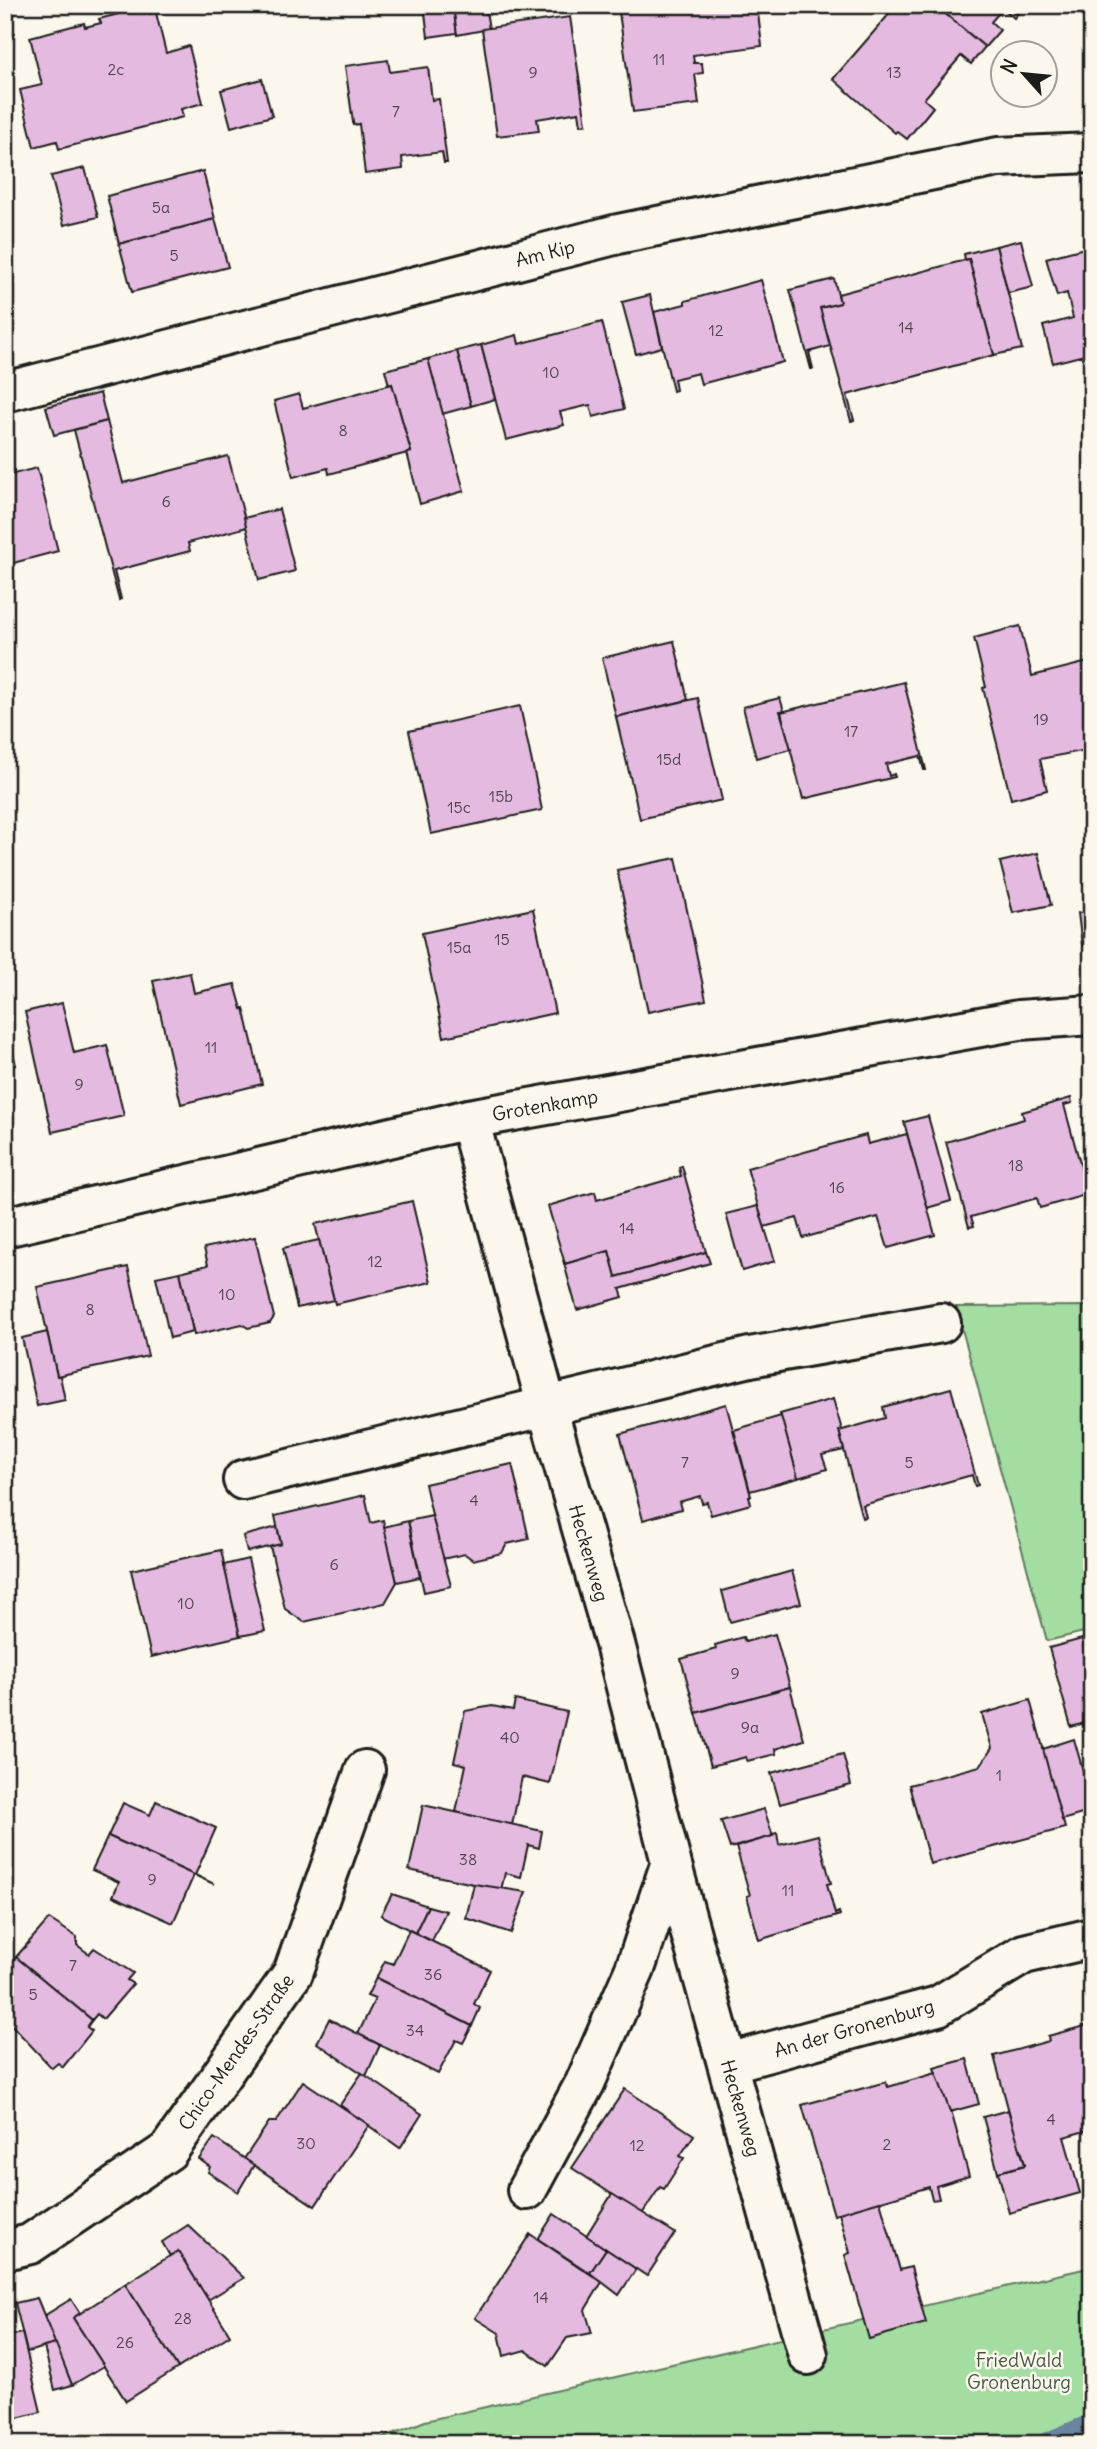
<svg xmlns="http://www.w3.org/2000/svg" width="1097" height="2449" font-family="Delius,sans-serif">
	<rect width="100%" height="100%" fill="#fbf7ec"/>
	<filter id="ink" filterUnits="userSpaceOnUse"><feTurbulence type="fractalNoise" baseFrequency=".0143" numOctaves="2"/><feDisplacementMap in="SourceGraphic" scale="14" xChannelSelector="R" yChannelSelector="G"/><feConvolveMatrix kernelMatrix="1 2 1 2 8 2 1 2 1" color-interpolation-filters="sRGB"/></filter>
	<g filter="url(#ink)">
		<!-- green -->
		<g fill="#a4dda2" stroke="#607c5f" stroke-width="2">
			<path d="M 1092,1306 L 1092,1630 L 1047,1641 L 956,1307 Z"/>
			<path d="M 1092,2267 L 1092,2444 L 368,2444 L 425,2421 Z"/>
		</g>
		<g fill="none" stroke-linecap="round" stroke-linejoin="round">
			<!-- stream -->
			<path stroke="#69849f" stroke-width="16" d="M 1038,2444 L 1092,2421"/>
		</g>
		<!-- building -->
		<g fill="#e5bae0" stroke="#1c1c1c" stroke-width="2">
			<path d="M 154,5 L 166,53 L 189,46 L 203,103 L 181,109 L 183,117 L 59,149 L 57,141 L 34,147 L 20,90 L 42,85 L 30,37 L 84,23 L 85,27 L 101,23 L 99,19 Z"/>
			<path d="M 424,5 L 453,5 L 457,33 L 428,37 Z"/>
			<path d="M 453,5 L 485,5 L 489,29 L 457,35 Z"/>
			<path d="M 618,5 L 757,5 L 762,46 L 693,55 L 694,63 L 702,63 L 703,73 L 695,74 L 699,104 L 633,112 Z"/>
			<path d="M 897,5 L 935,5 L 985,47 L 971,64 L 961,56 L 924,99 L 933,107 L 907,139 L 897,131 L 895,133 L 833,79 Z"/>
			<path d="M 935,5 L 1024,5 L 1014,18 L 1003,8 L 991,22 L 1000,30 L 985,47 Z"/>
			<path d="M 570,17 L 586,124 L 581,125 L 579,112 L 537,119 L 539,131 L 497,136 L 482,29 Z"/>
			<path d="M 388,60 L 390,72 L 428,67 L 432,100 L 439,99 L 447,163 L 444,163 L 442,152 L 402,157 L 403,169 L 365,174 L 359,124 L 353,125 L 353,122 L 345,66 Z"/>
			<path d="M 262,79 L 272,116 L 231,127 L 221,90 Z"/>
			<path d="M 85,168 L 98,217 L 64,225 L 51,176 Z"/>
			<path d="M 203,171 L 215,219 L 119,244 L 107,196 Z"/>
			<path d="M 215,219 L 228,267 L 132,292 L 119,244 Z"/>
			<path d="M 1021,240 L 1033,287 L 1008,293 L 996,246 Z"/>
			<path d="M 996,246 L 1022,349 L 994,355 L 969,259 L 965,260 L 964,254 Z"/>
			<path d="M 1092,246 L 1092,353 L 1053,363 L 1043,326 L 1073,318 L 1067,293 L 1057,296 L 1046,258 Z"/>
			<path d="M 969,259 L 994,355 L 847,395 L 854,420 L 851,421 L 820,308 L 840,303 L 838,294 Z"/>
			<path d="M 834,279 L 840,303 L 820,308 L 830,346 L 809,352 L 813,369 L 811,369 L 790,290 Z"/>
			<path d="M 761,280 L 783,362 L 701,384 L 698,373 L 674,379 L 676,390 L 673,391 L 654,312 L 685,304 L 685,301 Z"/>
			<path d="M 650,295 L 662,347 L 636,354 L 622,302 Z"/>
			<path d="M 602,322 L 624,409 L 593,417 L 590,405 L 560,412 L 564,425 L 506,440 L 481,345 L 517,335 L 519,344 Z"/>
			<path d="M 481,345 L 495,399 L 471,406 L 457,351 Z"/>
			<path d="M 457,351 L 471,406 L 442,414 L 428,359 Z"/>
			<path d="M 428,359 L 464,491 L 420,504 L 407,453 L 411,452 L 392,384 L 389,385 L 385,370 Z"/>
			<path d="M 392,384 L 411,452 L 329,474 L 328,468 L 293,477 L 274,401 L 299,394 L 303,408 Z"/>
			<path d="M 100,393 L 107,421 L 54,435 L 46,407 Z"/>
			<path d="M 107,421 L 123,483 L 228,456 L 247,527 L 188,543 L 190,551 L 114,571 L 121,599 L 119,600 L 74,430 Z"/>
			<path d="M 37,468 L 58,551 L 6,565 L 5,476 Z"/>
			<path d="M 279,509 L 295,571 L 259,580 L 244,518 Z"/>
			<path d="M 1020,626 L 1032,676 L 1092,661 L 1092,749 L 1040,759 L 1047,790 L 1011,799 L 983,688 L 986,687 L 974,638 Z"/>
			<path d="M 674,641 L 688,700 L 616,717 L 602,658 Z"/>
			<path d="M 904,682 L 926,770 L 924,770 L 920,756 L 886,764 L 889,776 L 894,774 L 895,777 L 803,799 L 781,712 Z"/>
			<path d="M 698,698 L 722,800 L 640,819 L 616,717 Z"/>
			<path d="M 780,698 L 784,711 L 780,711 L 791,749 L 756,758 L 743,707 Z"/>
			<path d="M 520,706 L 542,810 L 431,834 L 409,731 Z"/>
			<path d="M 1038,853 L 1051,905 L 1013,913 L 1000,862 Z"/>
			<path d="M 676,858 L 706,1000 L 648,1012 L 617,870 Z"/>
			<path d="M 533,909 L 555,1013 L 444,1037 L 422,933 Z"/>
			<path d="M 1092,911 L 1092,945 L 1082,946 L 1078,913 Z"/>
			<path d="M 190,973 L 194,993 L 235,984 L 242,1009 L 244,1008 L 262,1084 L 181,1104 L 153,981 Z"/>
			<path d="M 62,1003 L 74,1053 L 107,1045 L 124,1116 L 52,1132 L 25,1012 Z"/>
			<path d="M 5,1020 L 16,1065 L 5,1068 Z"/>
			<path d="M 1071,1098 L 1072,1103 L 1064,1105 L 1087,1189 L 1092,1188 L 1092,1193 L 1040,1208 L 1037,1198 L 971,1217 L 974,1226 L 969,1227 L 946,1142 L 1024,1119 L 1022,1112 Z"/>
			<path d="M 928,1116 L 951,1201 L 927,1208 L 904,1122 Z"/>
			<path d="M 907,1134 L 935,1235 L 888,1248 L 878,1217 L 803,1238 L 797,1218 L 764,1227 L 747,1168 L 866,1135 L 868,1144 Z"/>
			<path d="M 682,1166 L 706,1252 L 616,1277 L 609,1251 L 565,1264 L 548,1206 L 595,1192 L 597,1200 L 681,1176 L 679,1167 Z"/>
			<path d="M 412,1201 L 431,1282 L 335,1304 L 315,1224 Z"/>
			<path d="M 758,1206 L 775,1261 L 742,1271 L 726,1214 Z"/>
			<path d="M 255,1237 L 274,1317 L 270,1323 L 248,1328 L 242,1324 L 194,1335 L 180,1272 L 208,1265 L 204,1248 Z"/>
			<path d="M 319,1240 L 334,1300 L 297,1308 L 283,1248 Z"/>
			<path d="M 609,1251 L 616,1277 L 706,1252 L 710,1263 L 620,1289 L 623,1297 L 577,1310 L 563,1260 L 565,1264 Z"/>
			<path d="M 128,1267 L 148,1356 L 57,1376 L 37,1287 Z"/>
			<path d="M 180,1272 L 193,1332 L 170,1338 L 156,1277 Z"/>
			<path d="M 47,1332 L 57,1376 L 60,1376 L 65,1400 L 37,1406 L 22,1338 Z"/>
			<path d="M 951,1388 L 978,1485 L 975,1486 L 972,1475 L 863,1505 L 866,1517 L 862,1518 L 839,1431 L 885,1418 L 883,1407 Z"/>
			<path d="M 833,1399 L 842,1430 L 839,1431 L 844,1450 L 822,1455 L 827,1469 L 798,1478 L 780,1414 Z"/>
			<path d="M 726,1404 L 751,1496 L 749,1496 L 751,1504 L 711,1515 L 707,1502 L 702,1503 L 700,1496 L 679,1502 L 681,1509 L 643,1520 L 620,1434 Z"/>
			<path d="M 781,1416 L 798,1478 L 750,1491 L 734,1430 Z"/>
			<path d="M 512,1464 L 529,1539 L 507,1544 L 502,1553 L 473,1560 L 465,1554 L 442,1559 L 425,1484 Z"/>
			<path d="M 365,1495 L 371,1523 L 383,1520 L 397,1582 L 385,1603 L 304,1622 L 285,1609 L 270,1546 L 281,1544 L 275,1516 Z"/>
			<path d="M 432,1516 L 451,1586 L 424,1592 L 408,1521 Z"/>
			<path d="M 408,1521 L 420,1577 L 397,1582 L 384,1527 Z"/>
			<path d="M 277,1527 L 281,1544 L 247,1552 L 243,1536 Z"/>
			<path d="M 221,1550 L 240,1636 L 151,1657 L 131,1570 Z"/>
			<path d="M 248,1559 L 265,1631 L 240,1636 L 224,1565 Z"/>
			<path d="M 792,1571 L 801,1603 L 730,1622 L 722,1591 Z"/>
			<path d="M 775,1634 L 790,1687 L 696,1713 L 681,1659 L 716,1649 L 715,1645 L 743,1637 L 745,1642 Z"/>
			<path d="M 1082,1639 L 1092,1676 L 1092,1721 L 1071,1727 L 1049,1648 Z"/>
			<path d="M 790,1687 L 804,1740 L 775,1749 L 776,1754 L 747,1761 L 746,1757 L 711,1766 L 696,1713 Z"/>
			<path d="M 515,1700 L 567,1712 L 550,1784 L 522,1777 L 512,1825 L 456,1812 L 466,1765 L 454,1762 L 465,1711 L 492,1706 L 513,1710 Z"/>
			<path d="M 1030,1700 L 1065,1828 L 930,1864 L 909,1785 L 980,1766 L 992,1748 L 982,1714 Z"/>
			<path d="M 1074,1739 L 1092,1803 L 1092,1811 L 1062,1820 L 1043,1749 Z"/>
			<path d="M 843,1754 L 851,1785 L 780,1804 L 771,1773 Z"/>
			<path d="M 156,1801 L 216,1828 L 195,1875 L 214,1884 L 108,1836 L 123,1803 L 150,1815 Z"/>
			<path d="M 423,1805 L 542,1831 L 539,1848 L 528,1845 L 521,1877 L 505,1873 L 501,1890 L 409,1870 Z"/>
			<path d="M 764,1809 L 773,1836 L 730,1848 L 721,1821 Z"/>
			<path d="M 777,1833 L 779,1845 L 818,1835 L 831,1883 L 827,1884 L 835,1914 L 839,1912 L 840,1915 L 759,1940 L 747,1896 L 750,1895 L 736,1847 L 773,1836 L 772,1834 Z"/>
			<path d="M 108,1836 L 194,1875 L 173,1923 L 113,1896 L 119,1882 L 92,1870 Z"/>
			<path d="M 474,1884 L 526,1892 L 511,1933 L 466,1918 Z"/>
			<path d="M 392,1894 L 428,1906 L 415,1933 L 381,1915 Z"/>
			<path d="M 428,1906 L 446,1911 L 432,1941 L 415,1933 Z"/>
			<path d="M 49,1919 L 77,1937 L 77,1945 L 89,1954 L 94,1948 L 133,1973 L 127,1980 L 133,1984 L 103,2019 L 97,2014 L 92,2020 L 16,1957 Z"/>
			<path d="M 409,1930 L 490,1970 L 474,2004 L 480,2008 L 472,2026 L 376,1978 L 385,1961 L 393,1964 Z"/>
			<path d="M 16,1957 L 92,2020 L 87,2027 L 92,2031 L 63,2067 L 58,2063 L 52,2068 L 5,2018 L 5,1970 Z"/>
			<path d="M 376,1978 L 472,2026 L 463,2043 L 456,2040 L 438,2074 L 358,2034 L 375,1999 L 367,1996 Z"/>
			<path d="M 329,2019 L 380,2045 L 366,2076 L 317,2043 Z"/>
			<path d="M 1092,2024 L 1092,2129 L 1064,2137 L 1080,2193 L 1009,2213 L 998,2172 L 1025,2165 L 1021,2149 L 1019,2149 L 994,2056 L 1049,2041 L 1048,2036 Z"/>
			<path d="M 967,2059 L 979,2104 L 950,2112 L 934,2068 Z"/>
			<path d="M 362,2073 L 422,2114 L 400,2148 L 340,2105 Z"/>
			<path d="M 936,2073 L 950,2112 L 951,2111 L 969,2176 L 936,2186 L 939,2199 L 932,2200 L 929,2187 L 834,2215 L 802,2105 L 886,2082 L 888,2087 Z"/>
			<path d="M 303,2081 L 369,2125 L 315,2206 L 244,2159 L 269,2122 L 276,2122 Z"/>
			<path d="M 625,2089 L 694,2135 L 680,2156 L 684,2158 L 664,2189 L 660,2187 L 642,2214 L 572,2168 Z"/>
			<path d="M 1008,2110 L 1025,2165 L 998,2172 L 983,2117 Z"/>
			<path d="M 214,2138 L 254,2165 L 238,2192 L 208,2172 L 210,2167 L 199,2159 Z"/>
			<path d="M 612,2194 L 675,2233 L 647,2276 L 586,2236 Z"/>
			<path d="M 880,2201 L 900,2270 L 911,2267 L 926,2323 L 869,2339 L 845,2255 L 850,2253 L 839,2213 Z"/>
			<path d="M 554,2214 L 606,2249 L 590,2273 L 538,2239 Z"/>
			<path d="M 188,2225 L 244,2278 L 208,2300 L 178,2251 L 170,2256 L 162,2242 Z"/>
			<path d="M 530,2234 L 602,2282 L 585,2310 L 592,2333 L 567,2338 L 548,2366 L 525,2350 L 504,2356 L 499,2333 L 475,2318 Z"/>
			<path d="M 606,2249 L 636,2269 L 619,2295 L 590,2273 Z"/>
			<path d="M 178,2251 L 230,2335 L 178,2368 L 125,2284 Z"/>
			<path d="M 125,2284 L 178,2368 L 126,2401 L 73,2318 Z"/>
			<path d="M 37,2298 L 56,2344 L 27,2352 L 15,2303 Z"/>
			<path d="M 71,2299 L 80,2313 L 73,2318 L 104,2366 L 72,2385 L 44,2316 Z"/>
			<path d="M 22,2333 L 41,2412 L 5,2421 L 5,2337 Z"/>
			<path d="M 56,2344 L 72,2385 L 55,2390 L 44,2347 Z"/>
		</g>
		<g fill="none" stroke-linecap="round" stroke-linejoin="round">
			<!-- minor casing -->
			<g stroke="#1c1c1c" stroke-width="44">
				<g id="minor">
					<path d="M 5,392 L 618,234 L 998,157 L 1092,153"/>
					<path d="M 469,1119 L 547,1407 L 615,1644 L 671,1862 L 808,2355"/>
					<path d="M 5,1227 L 469,1119 L 1019,1020 L 1092,1015"/>
					<path d="M 243,1480 L 750,1357 L 941,1323"/>
					<path d="M 728,2063 L 938,2006 L 1024,1954 L 1092,1938"/>
					<path d="M 527,2190 L 585,2083 L 635,1969 L 671,1862"/>
					<path d="M 5,2250 L 30,2244 L 168,2151 L 293,1973 L 365,1770"/>
				</g>
			</g>
			<!-- minor -->
			<use href="#minor" stroke="#fbf7ec" stroke-width="38"/>
		</g>
	</g>
	<g text-anchor="middle" stroke-width="5" stroke-linejoin="round" paint-order="stroke">
		<!-- number labels -->
		<g font-size="16" fill="#4e444d">
			<text x="659" y="65">11</text>
			<text x="116" y="75">2c</text>
			<text x="533" y="78">9</text>
			<text x="894" y="78">13</text>
			<text x="396" y="117">7</text>
			<text x="161" y="213">5a</text>
			<text x="174" y="261">5</text>
			<text x="906" y="333">14</text>
			<text x="716" y="336">12</text>
			<text x="551" y="378">10</text>
			<text x="343" y="436">8</text>
			<text x="166" y="507">6</text>
			<text x="1041" y="725">19</text>
			<text x="851" y="737">17</text>
			<text x="669" y="765">15d</text>
			<text x="501" y="802">15b</text>
			<text x="459" y="813">15c</text>
			<text x="502" y="945">15</text>
			<text x="459" y="953">15a</text>
			<text x="211" y="1053">11</text>
			<text x="79" y="1090">9</text>
			<text x="1016" y="1171">18</text>
			<text x="837" y="1193">16</text>
			<text x="627" y="1234">14</text>
			<text x="375" y="1267">12</text>
			<text x="227" y="1300">10</text>
			<text x="90" y="1315">8</text>
			<text x="685" y="1468">7</text>
			<text x="909" y="1468">5</text>
			<text x="474" y="1506">4</text>
			<text x="334" y="1570">6</text>
			<text x="186" y="1609">10</text>
			<text x="735" y="1679">9</text>
			<text x="750" y="1733">9a</text>
			<text x="510" y="1743">40</text>
			<text x="999" y="1781">1</text>
			<text x="468" y="1865">38</text>
			<text x="152" y="1885">9</text>
			<text x="788" y="1896">11</text>
			<text x="73" y="1971">7</text>
			<text x="433" y="1980">36</text>
			<text x="33" y="2000">5</text>
			<text x="415" y="2036">34</text>
			<text x="1051" y="2125">4</text>
			<text x="306" y="2149">30</text>
			<text x="887" y="2150">2</text>
			<text x="637" y="2151">12</text>
			<text x="541" y="2303">14</text>
			<text x="183" y="2324">28</text>
			<text x="125" y="2348">26</text>
		</g>
		<!-- street labels -->
		<g font-size="19" fill="#1c1c1c" stroke="#fbf7ec">
			<text transform="translate(545 253) rotate(-14)" y="7">Am Kip</text>
			<text transform="translate(545 1105) rotate(-10)" y="7">Grotenkamp</text>
			<text transform="translate(589 1553) rotate(74)" y="7">Heckenweg</text>
			<text transform="translate(854 2028) rotate(-16)" y="7">An der Gronenburg</text>
			<text transform="translate(236 2052) rotate(-55)" y="7">Chico-Mendes-Straße</text>
			<text transform="translate(741 2108) rotate(74)" y="7">Heckenweg</text>
		</g>
		<!-- park labels -->
		<g font-size="19" fill="#455644" stroke="#fbf7ec">
			<text x="1019" y="2367">FriedWald<tspan x="1019" dy="22">Gronenburg</tspan></text>
		</g>
	</g>
	<!-- margin -->
	<rect width="1097" height="2449" fill="none" stroke="#fbf7ec" stroke-width="28"/>
	<rect x="14" y="14" width="1069" height="2421" fill="none" stroke="#1c1c1c" stroke-width="2.5" filter="url(#ink)"/>
	<!-- north arrow -->
	<g transform="translate(1024 74) rotate(297)"><circle r="33" fill="#fbf7ec" stroke="#a29f99" stroke-width="2"/>
	<path d="M0-5L12 26L0 18L-12 26Z" fill="#1c1c1c"/>
	<text y="-10" font-size="19" font-weight="bold" text-anchor="middle" fill="#1c1c1c">N</text>
	</g>
</svg>
